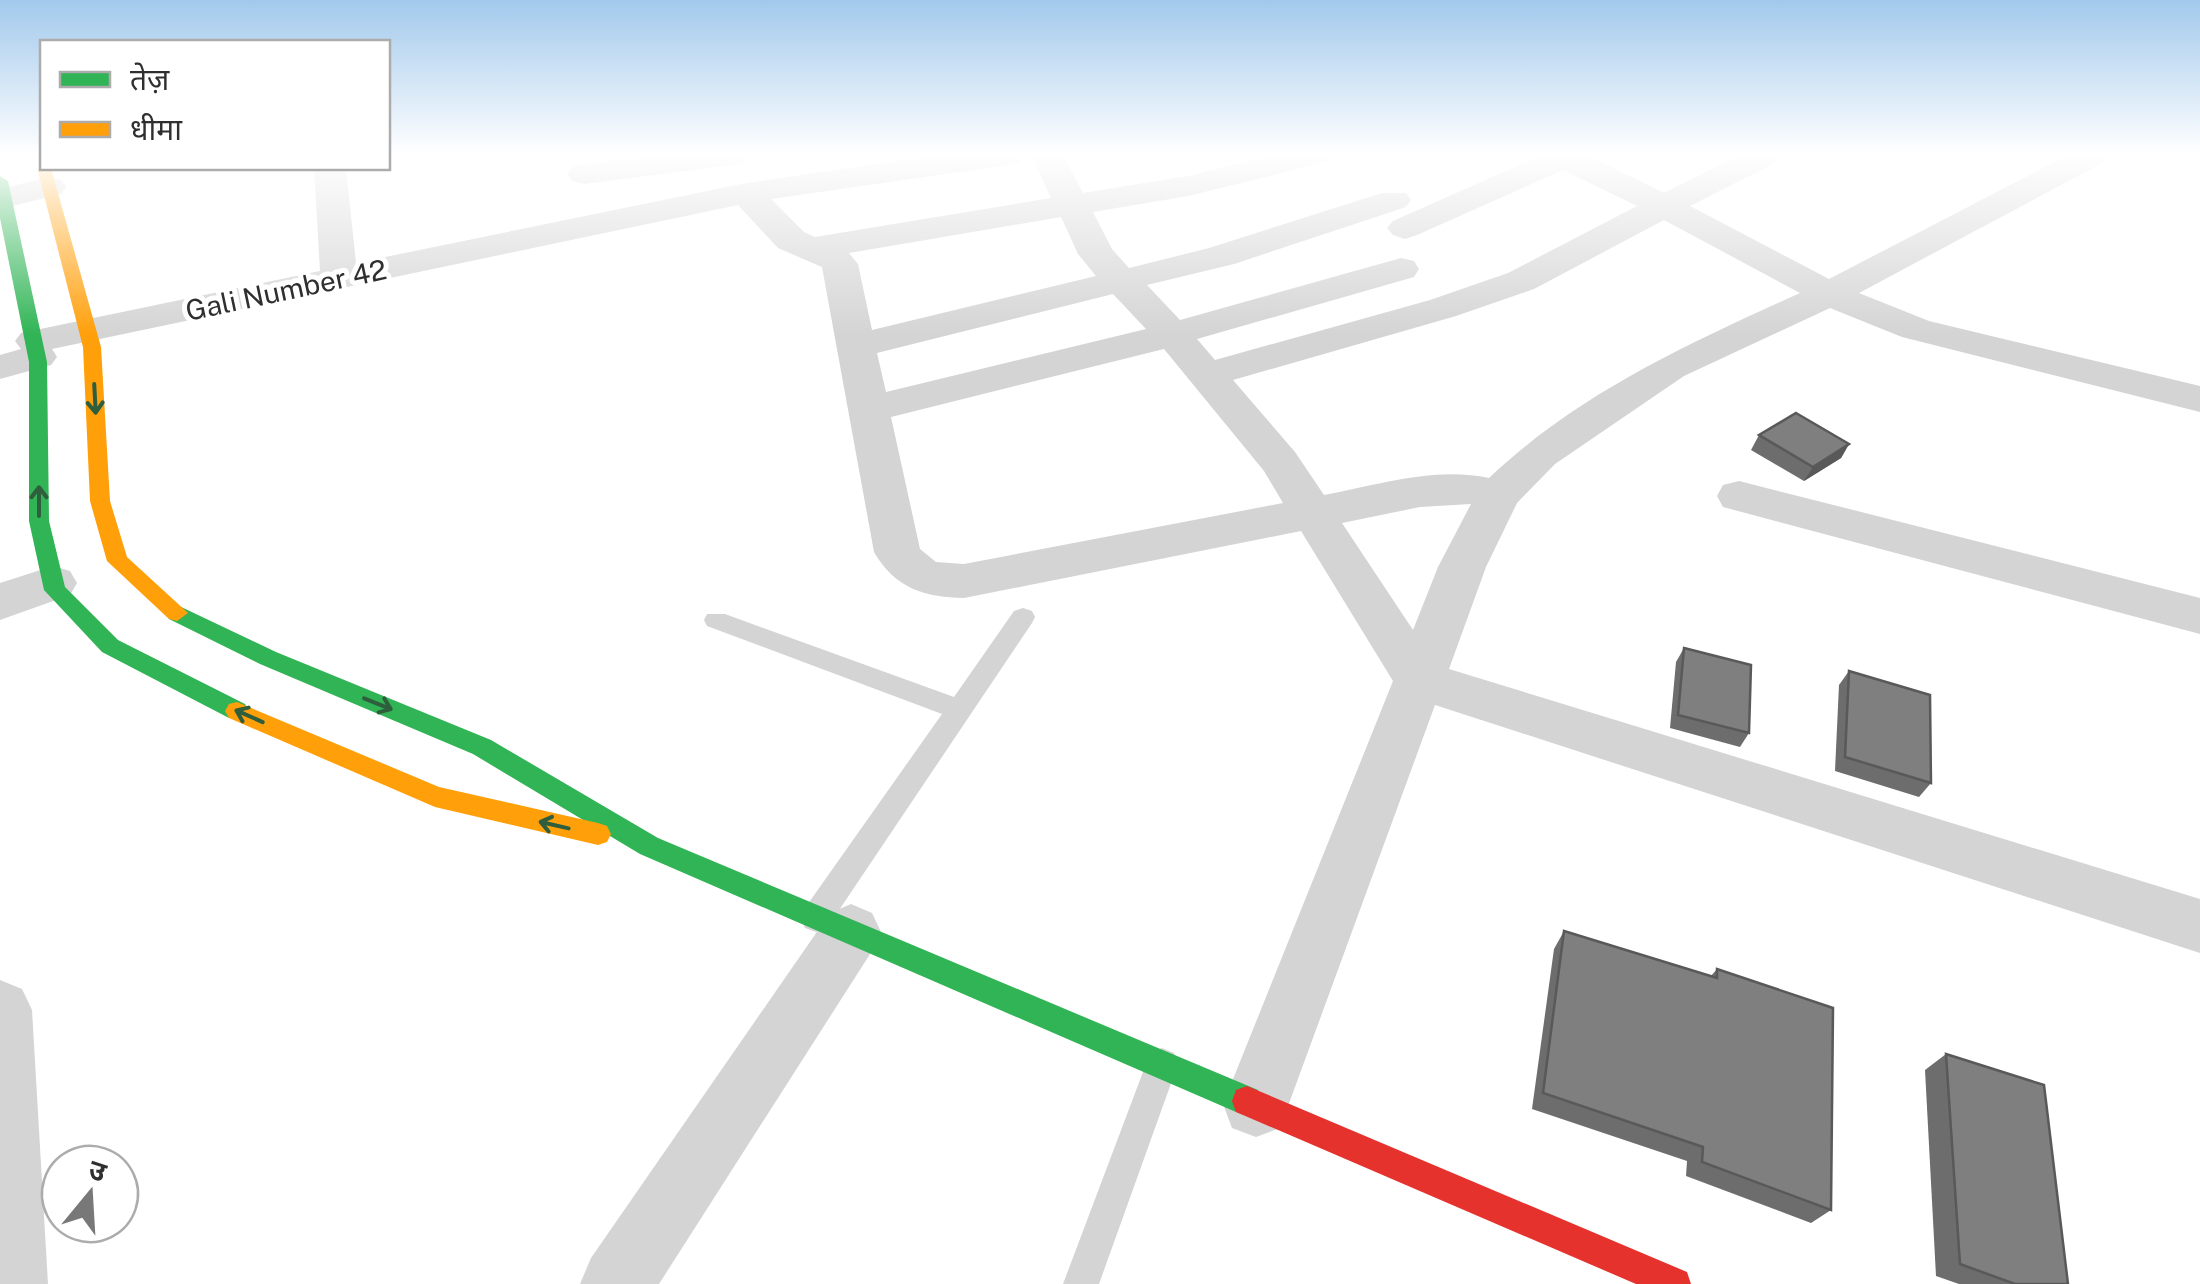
<svg xmlns="http://www.w3.org/2000/svg" width="2200" height="1284" font-family="'Public Sans','Noto Sans Devanagari',sans-serif">
	<rect width="100%" height="100%" fill="#fff"/>
	<g fill="none" stroke-linecap="round" stroke-linejoin="round">
		<!-- lane -->
		<g fill="#d4d4d4" fill-rule="evenodd">
			<path d="M 1023,608 L 1032,611 L 1035,617 L 1032,623 L 827,928 L 816,932 L 805,928 L 801,918 L 805,908 L 942,714 L 707,626 L 704,620 L 707,614 L 725,614 L 954,697 L 1014,611 Z"/>
			<path d="M 1162,1048 L 1174,1053 L 1178,1064 L 1099,1284 L 1063,1284 L 1146,1064 L 1150,1053 Z"/>
		</g>
		<!-- street -->
		<g fill="#d4d4d4" fill-rule="evenodd">
			<path d="M 652,155 L 748,155 L 743,162 L 732,165 L 584,184 L 572,181 L 567,174 L 572,167 Z"/>
			<path d="M 938,155 L 1025,155 L 1020,162 L 1009,165 L 771,199 L 804,232 L 815,237 L 1051,198 L 1031,155 L 1063,155 L 1083,193 L 1188,176 L 1273,155 L 1331,155 L 1326,162 L 1188,196 L 1093,212 L 1112,249 L 1129,268 L 1209,248 L 1382,193 L 1406,193 L 1411,200 L 1406,207 L 1234,264 L 1147,285 L 1180,320 L 1401,258 L 1414,261 L 1419,269 L 1414,277 L 1197,339 L 1215,360 L 1430,300 L 1508,273 L 1637,206 L 1563,170 L 1417,235 L 1405,239 L 1393,235 L 1387,228 L 1393,221 L 1542,155 L 1587,155 L 1664,193 L 1740,155 L 1782,155 L 1777,162 L 1690,206 L 1829,279 L 2068,155 L 2109,155 L 2104,162 L 1859,293 L 1929,321 L 2200,386 L 2200,412 L 1902,337 L 1830,308 L 1684,376 L 1555,464 L 1517,503 L 1486,567 L 1449,669 L 2200,899 L 2200,953 L 1435,705 L 1280,1128 L 1256,1137 L 1232,1128 L 1223,1104 L 1393,681 L 1301,531 L 964,598 C 923,597 895,588 874,552 L 822,267 L 778,248 L 738,205 L 52,349 L 57,357 L 51,365 L 0,379 L 0,355 L 21,349 L 15,341 L 21,333 L 320,271 L 314,168 L 346,168 L 356,263 L 746,183 ZM 1061,217 L 1078,254 L 1096,276 L 872,330 L 858,264 L 849,253 ZM 1664,220 L 1800,293 C 1688,344 1579,393 1489,478 C 1436,466 1377,485 1324,495 L 1295,452 L 1233,380 L 1456,316 L 1534,289 ZM 1113,294 L 1146,329 L 886,392 L 877,353 ZM 1164,349 L 1264,471 L 1283,503 L 964,564 L 936,562 L 920,549 L 891,417 ZM 1471,504 L 1438,567 L 1413,630 L 1342,523 L 1420,507 Z"/>
			<path d="M 49,177 L 61,180 L 66,187 L 61,194 L 0,209 L 0,189 Z"/>
			<path d="M 1739,481 L 2200,598 L 2200,634 L 1723,507 L 1717,496 L 1723,485 Z"/>
			<path d="M 53,566 L 70,571 L 77,583 L 70,595 L 0,620 L 0,583 Z"/>
			<path d="M 851,904 L 872,913 L 881,932 L 872,951 L 659,1284 L 580,1284 L 591,1258 L 830,913 Z"/>
			<path d="M 0,980 L 22,989 L 32,1010 L 48,1284 L 0,1284 Z"/>
		</g>
		<!-- fast -->
		<g fill="#30b455" fill-rule="evenodd">
			<path d="M 0,176 L 8,181 L 47,362 L 49,521 L 65,587 L 118,640 L 245,704 L 249,711 L 245,718 L 229,718 L 102,652 L 44,590 L 29,521 L 29,362 L 0,218 Z"/>
			<path d="M 177,605 L 276,652 L 491,740 L 658,838 L 1258,1090 L 1262,1101 L 1258,1112 L 1247,1116 L 1236,1112 L 640,854 L 473,754 L 260,664 L 169,619 L 166,613 Z"/>
		</g>
		<!-- slow -->
		<g fill="#ff9f0a" fill-rule="evenodd">
			<path d="M 42,164 L 42,168 L 51,168 L 101,347 L 110,501 L 127,557 L 188,613 L 177,621 L 169,619 L 107,561 L 90,501 L 83,347 L 37,168 Z"/>
			<path d="M 237,702 L 439,787 L 598,823 L 607,826 L 611,834 L 607,842 L 598,845 L 435,807 L 229,718 L 225,711 L 229,704 Z"/>
		</g>
		<!-- jam -->
		<path fill="#e5322d" fill-rule="evenodd" d="M 1247,1086 L 1687,1272 L 1691,1284 L 1636,1284 L 1236,1112 L 1232,1101 L 1236,1090 Z"/>
	</g>
	<!-- wall -->
	<g fill="#6d6d6d">
		<path d="M 1759,435 L 1849,444 L 1841,458 L 1804,481 L 1751,450 Z"/>
		<path d="M 1684,648 L 1749,733 L 1740,747 L 1670,728 L 1676,662 Z"/>
		<path d="M 1849,671 L 1931,783 L 1919,797 L 1835,771 L 1839,685 Z"/>
		<path d="M 1564,931 L 1711,976 L 1717,969 L 1831,1210 L 1811,1223 L 1686,1176 L 1687,1161 L 1532,1109 L 1554,949 Z"/>
		<path d="M 1946,1054 L 2068,1284 L 1959,1284 L 1936,1276 L 1925,1070 Z"/>
	</g>
	<!-- shaded-wall -->
	<path fill="#595959" d="M 1849,444 L 1841,458 L 1804,481 L 1813,467 Z"/>
	<!-- building -->
	<g fill="#7f7f7f" stroke="#595959" stroke-width="2.5">
		<path d="M 1796,413 L 1849,444 L 1813,467 L 1759,435 Z"/>
		<path d="M 1684,648 L 1751,665 L 1749,733 L 1678,715 Z"/>
		<path d="M 1849,671 L 1930,695 L 1931,783 L 1845,757 Z"/>
		<path d="M 1564,931 L 1717,978 L 1717,969 L 1833,1008 L 1831,1210 L 1702,1162 L 1703,1147 L 1543,1093 Z"/>
		<path d="M 1946,1054 L 2044,1085 L 2068,1284 L 2015,1284 L 1960,1264 Z"/>
	</g>
	<!-- one-way arrows -->
	<defs><path id="oneway-shaft" d="M-6 0H5M1.5-3L5.5 0L1.5 3" fill="none" stroke-width="1.6" stroke-linecap="round" stroke-linejoin="round" transform="scale(2.5)"/></defs>
	<g stroke="#2f5e3c">
		<use href="#oneway-shaft" transform="translate(95 399) rotate(87)"/>
		<use href="#oneway-shaft" transform="translate(39 501) rotate(-90)"/>
		<use href="#oneway-shaft" transform="translate(378 704) rotate(22)"/>
		<use href="#oneway-shaft" transform="translate(249 716) rotate(-156)"/>
		<use href="#oneway-shaft" transform="translate(554 825) rotate(-167)"/>
	</g>
	<!-- sky -->
	<linearGradient id="sky" x2="0" y2="1"><stop stop-color="#a2c9ec"/><stop offset="0.46" stop-color="#fff"/><stop offset="1" stop-color="#fff" stop-opacity="0"/></linearGradient>
	<rect width="2200" height="335" fill="url(#sky)"/>
	<g text-anchor="middle" stroke-width="10" stroke-linejoin="round" paint-order="stroke">
		<!-- far-street labels -->
		<g font-size="28" fill="#2f2f2f" stroke="#fff">
			<text transform="translate(286 290) rotate(-12)" y="10">Gali Number 42</text>
		</g>
	</g>
	<!-- legend -->
	<rect x="40" y="40" width="350" height="130" fill="#ffffff" stroke="#acacac" stroke-width="2.5"/>
	<rect x="60" y="72" width="50" height="15" fill="#30b455" stroke="#acacac" stroke-width="2.5"/>
	<text x="130" y="90" font-size="30" fill="#2f2f2f">तेज़</text>
	<rect x="60" y="122" width="50" height="15" fill="#ff9f0a" stroke="#acacac" stroke-width="2.5"/>
	<text x="130" y="140" font-size="30" fill="#2f2f2f">धीमा</text>
	<!-- north arrow -->
	<g transform="translate(90 1194) rotate(18)"><circle r="48" fill="#ffffff" stroke="#acacac" stroke-width="2.5"/>
	<path d="M0-8L18 38L0 25L-18 38Z" fill="#787878"/>
	<text y="-15" font-size="28" font-weight="bold" text-anchor="middle" fill="#2f2f2f">उ</text>
	</g>
</svg>
